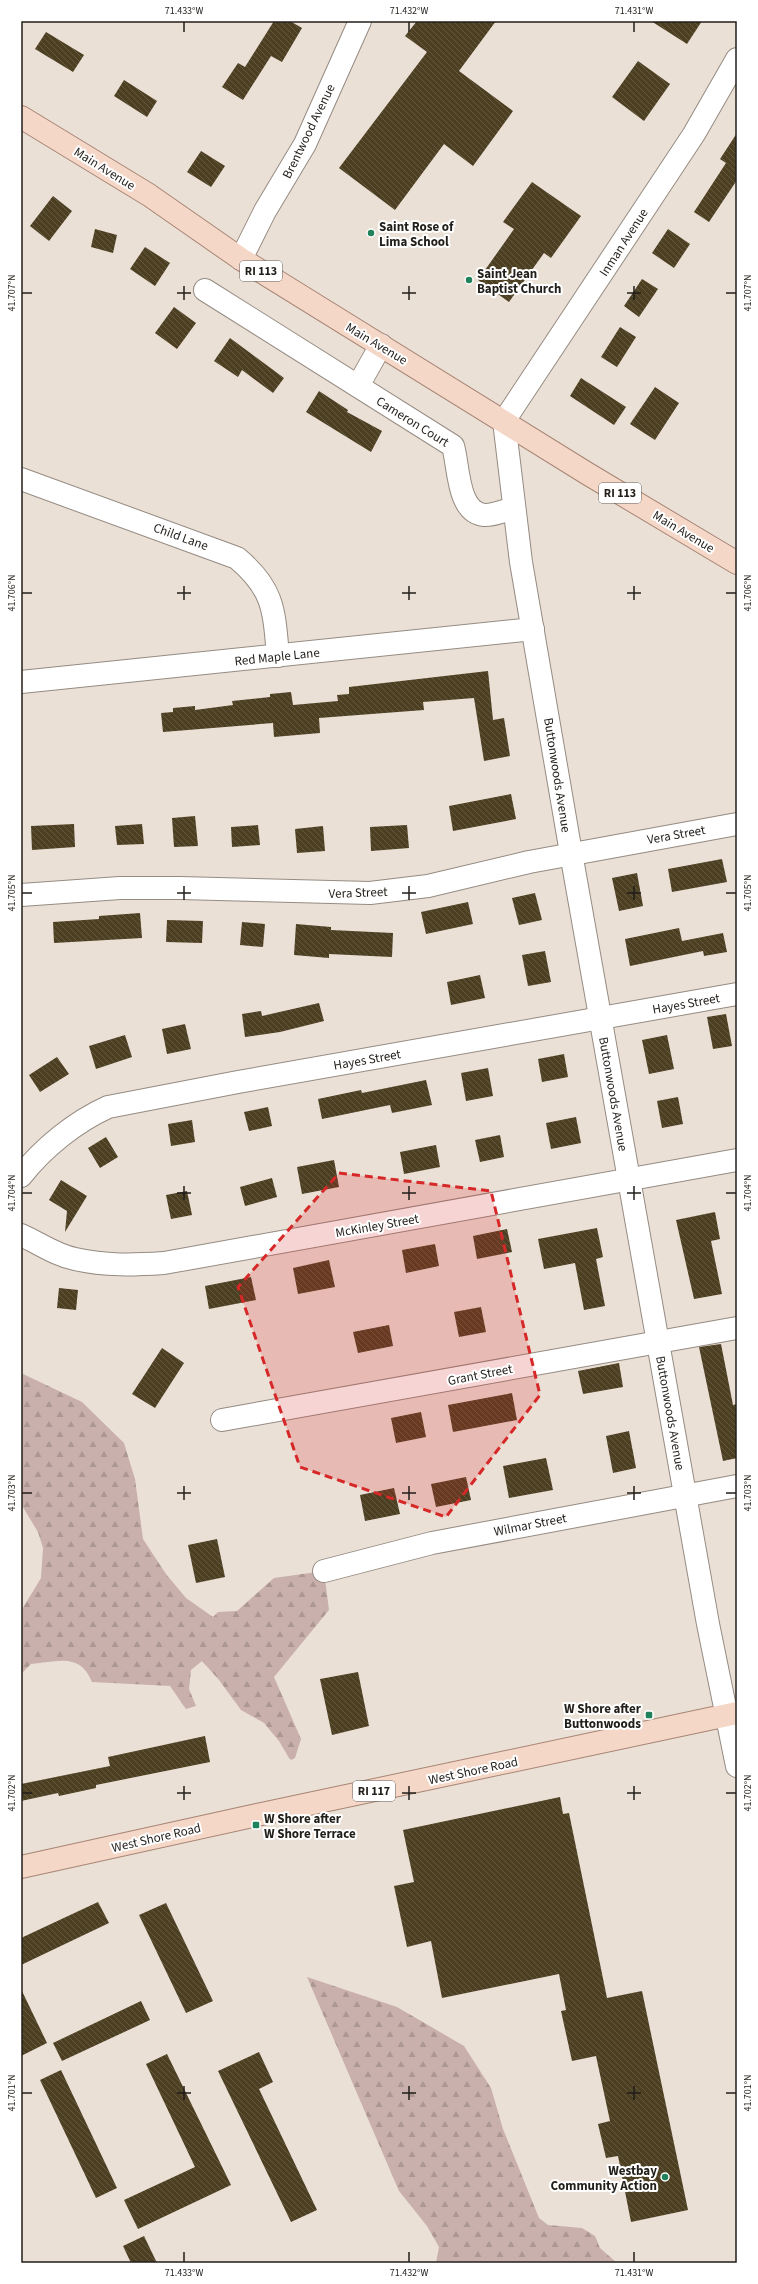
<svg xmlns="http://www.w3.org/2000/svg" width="758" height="2284" font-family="'Source Sans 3',sans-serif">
	<defs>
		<pattern id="forest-firs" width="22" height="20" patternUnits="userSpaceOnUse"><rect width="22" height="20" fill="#c9b0ac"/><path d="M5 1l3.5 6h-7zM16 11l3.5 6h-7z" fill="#ac9793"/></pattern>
		<pattern id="building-back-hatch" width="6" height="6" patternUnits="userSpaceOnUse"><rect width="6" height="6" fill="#4d3f21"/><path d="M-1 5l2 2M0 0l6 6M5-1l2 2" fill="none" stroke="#635840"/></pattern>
	</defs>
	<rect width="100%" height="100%" fill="#ebe0d6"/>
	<!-- forest -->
	<g fill="url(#forest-firs)">
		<path d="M 21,1373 L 82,1402 L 124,1443 L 135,1479 L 143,1539 L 166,1574 L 186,1598 L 213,1617 L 218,1612 L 237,1611 L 274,1578 L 324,1571 L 329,1610 L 274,1677 L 301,1739 L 295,1758 L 291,1760 L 289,1758 L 279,1741 L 264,1723 L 241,1710 L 219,1680 L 202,1661 L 191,1670 L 189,1689 L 196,1706 L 186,1709 L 170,1686 L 92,1682 C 80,1652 57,1662 31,1664 L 21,1674 L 21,1611 L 41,1578 L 43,1548 L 38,1532 L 21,1504 Z"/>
		<path d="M 307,1977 L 397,2007 L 464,2046 L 491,2088 L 503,2129 L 539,2218 L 548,2225 L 582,2228 L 595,2236 L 600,2248 L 617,2263 L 436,2263 L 439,2247 L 427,2226 L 399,2191 Z"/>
	</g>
	<!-- building -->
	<g fill="url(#building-back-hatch)">
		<path d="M 274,21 L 290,21 L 302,28 L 282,62 L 271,56 L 243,100 L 222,87 L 238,63 L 245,67 Z"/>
		<path d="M 417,21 L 496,21 L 459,71 L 513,111 L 473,166 L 444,144 L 395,210 L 339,168 L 427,52 L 405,36 Z"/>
		<path d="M 651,21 L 702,21 L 687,44 Z"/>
		<path d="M 46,32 L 84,55 L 73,72 L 35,49 Z"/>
		<path d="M 638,61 L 670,84 L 644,121 L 612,97 Z"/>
		<path d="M 124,80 L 157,101 L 147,117 L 114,96 Z"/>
		<path d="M 737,133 L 737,180 L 709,222 L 694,212 L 726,163 L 720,159 Z"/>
		<path d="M 201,151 L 225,166 L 211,187 L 187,172 Z"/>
		<path d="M 532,182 L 581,216 L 551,258 L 544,253 L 509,302 L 478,280 L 514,229 L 503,222 Z"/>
		<path d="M 53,196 L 72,211 L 49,241 L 30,226 Z"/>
		<path d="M 95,229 L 117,235 L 113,253 L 91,247 Z"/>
		<path d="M 668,229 L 690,244 L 674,268 L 652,253 Z"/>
		<path d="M 145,247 L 170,263 L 155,286 L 130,269 Z"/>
		<path d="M 642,279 L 658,289 L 639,317 L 624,306 Z"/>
		<path d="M 174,307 L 196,323 L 177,349 L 155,333 Z"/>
		<path d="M 620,327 L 636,337 L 617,367 L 601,357 Z"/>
		<path d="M 230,338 L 284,378 L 273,393 L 242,370 L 238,377 L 214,361 Z"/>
		<path d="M 581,378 L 626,407 L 614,425 L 570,396 Z"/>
		<path d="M 655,387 L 679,403 L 655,440 L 630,424 Z"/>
		<path d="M 319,391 L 348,410 L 347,412 L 382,431 L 371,452 L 306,412 Z"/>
		<path d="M 488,671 L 493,720 L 504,718 L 510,756 L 484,761 L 474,698 L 423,702 L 424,710 L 319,718 L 320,733 L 274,737 L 273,723 L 163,732 L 161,713 L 173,712 L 173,708 L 195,706 L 195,710 L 233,705 L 232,701 L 270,697 L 270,694 L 291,692 L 293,705 L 338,701 L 337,695 L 349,694 L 349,687 Z"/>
		<path d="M 511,794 L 516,819 L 453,831 L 449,806 Z"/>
		<path d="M 195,816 L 198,846 L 174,847 L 172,818 Z"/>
		<path d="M 74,824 L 75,847 L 32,850 L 31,826 Z"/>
		<path d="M 142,824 L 144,844 L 117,845 L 115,826 Z"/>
		<path d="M 258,825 L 260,845 L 232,847 L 231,827 Z"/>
		<path d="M 407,825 L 409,848 L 371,851 L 370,827 Z"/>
		<path d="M 323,826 L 325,851 L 297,853 L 295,829 Z"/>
		<path d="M 722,859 L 727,882 L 672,892 L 668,869 Z"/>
		<path d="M 637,873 L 643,906 L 619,911 L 612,878 Z"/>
		<path d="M 535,893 L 542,920 L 519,925 L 512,898 Z"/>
		<path d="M 468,902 L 473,924 L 426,934 L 421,912 Z"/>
		<path d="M 140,913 L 142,938 L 54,943 L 53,922 L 99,919 L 99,916 Z"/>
		<path d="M 167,920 L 203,921 L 202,943 L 166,942 Z"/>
		<path d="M 242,922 L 265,924 L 263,947 L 240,945 Z"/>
		<path d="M 296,924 L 331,927 L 331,930 L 393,933 L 392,957 L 329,954 L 329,958 L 294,955 Z"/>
		<path d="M 679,928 L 682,941 L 723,933 L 727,952 L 704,956 L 703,951 L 630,966 L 625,939 Z"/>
		<path d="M 545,951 L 551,982 L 528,986 L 522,955 Z"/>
		<path d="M 480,975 L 485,998 L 451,1005 L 447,982 Z"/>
		<path d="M 319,1003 L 324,1021 L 280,1032 L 245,1037 L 242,1014 L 261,1011 L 262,1016 Z"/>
		<path d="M 726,1014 L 732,1046 L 713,1049 L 707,1017 Z"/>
		<path d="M 185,1024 L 191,1049 L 167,1054 L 162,1029 Z"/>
		<path d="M 125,1035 L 132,1057 L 96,1069 L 89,1046 Z"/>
		<path d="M 667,1035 L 674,1069 L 649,1074 L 642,1040 Z"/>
		<path d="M 564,1054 L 568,1077 L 542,1082 L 538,1059 Z"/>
		<path d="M 57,1057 L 69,1074 L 40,1092 L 29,1075 Z"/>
		<path d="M 488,1068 L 493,1096 L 466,1101 L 461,1073 Z"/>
		<path d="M 426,1080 L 432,1105 L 392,1113 L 390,1105 L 322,1119 L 318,1099 L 361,1090 L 362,1093 Z"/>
		<path d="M 678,1097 L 683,1124 L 662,1128 L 657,1101 Z"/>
		<path d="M 268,1107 L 272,1126 L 249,1131 L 244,1112 Z"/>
		<path d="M 576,1117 L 581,1143 L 551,1149 L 546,1123 Z"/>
		<path d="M 192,1120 L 195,1142 L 171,1146 L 168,1124 Z"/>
		<path d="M 500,1135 L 504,1157 L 480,1162 L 475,1140 Z"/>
		<path d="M 106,1137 L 118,1157 L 100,1168 L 88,1148 Z"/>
		<path d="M 436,1145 L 440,1167 L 404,1174 L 400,1152 Z"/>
		<path d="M 334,1160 L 339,1187 L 302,1194 L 297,1167 Z"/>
		<path d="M 272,1178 L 277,1197 L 245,1206 L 240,1187 Z"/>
		<path d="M 61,1180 L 87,1196 L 65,1232 L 67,1211 L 49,1200 Z"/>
		<path d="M 187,1191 L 192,1215 L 171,1219 L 166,1195 Z"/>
		<path d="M 715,1212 L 720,1239 L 711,1241 L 722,1294 L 694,1299 L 676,1220 Z"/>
		<path d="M 597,1228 L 603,1257 L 596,1259 L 605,1306 L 584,1310 L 575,1263 L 544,1269 L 538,1239 Z"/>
		<path d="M 507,1229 L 512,1252 L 477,1259 L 473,1236 Z"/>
		<path d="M 435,1244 L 439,1266 L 406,1273 L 402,1250 Z"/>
		<path d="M 329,1260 L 335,1287 L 298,1294 L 293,1268 Z"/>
		<path d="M 251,1277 L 256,1300 L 209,1309 L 205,1286 Z"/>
		<path d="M 59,1288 L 78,1290 L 76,1310 L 57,1308 Z"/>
		<path d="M 481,1307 L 486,1332 L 459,1337 L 454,1312 Z"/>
		<path d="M 389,1325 L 393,1346 L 358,1353 L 353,1332 Z"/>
		<path d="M 721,1344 L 733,1405 L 737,1404 L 737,1458 L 723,1461 L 699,1347 Z"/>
		<path d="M 162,1348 L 184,1363 L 155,1408 L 132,1394 Z"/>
		<path d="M 619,1363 L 623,1387 L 583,1394 L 578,1371 Z"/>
		<path d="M 512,1393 L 517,1420 L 453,1432 L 448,1405 Z"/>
		<path d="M 421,1412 L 426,1437 L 396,1443 L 391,1418 Z"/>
		<path d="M 629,1431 L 636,1468 L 613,1473 L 606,1436 Z"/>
		<path d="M 546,1458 L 553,1490 L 509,1498 L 503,1466 Z"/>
		<path d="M 466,1477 L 471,1500 L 436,1507 L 431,1484 Z"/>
		<path d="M 394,1488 L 400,1514 L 365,1521 L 360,1495 Z"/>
		<path d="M 217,1539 L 225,1577 L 196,1583 L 188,1545 Z"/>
		<path d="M 358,1672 L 369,1726 L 332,1735 L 320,1679 Z"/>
		<path d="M 205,1736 L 210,1762 L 96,1785 L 96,1788 L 59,1796 L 58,1793 L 21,1801 L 21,1784 L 110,1766 L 108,1757 Z"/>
		<path d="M 560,1797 L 563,1814 L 569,1813 L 607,1998 L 642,1991 L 688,2210 L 631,2222 L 618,2156 L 606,2158 L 598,2124 L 610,2121 L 596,2056 L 572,2061 L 561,2011 L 566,2010 L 559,1974 L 442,1998 L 431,1941 L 407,1947 L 394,1886 L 414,1882 L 403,1830 Z"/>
		<path d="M 98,1902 L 109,1923 L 21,1965 L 21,1938 Z"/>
		<path d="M 166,1903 L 213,2001 L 186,2013 L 139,1915 Z"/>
		<path d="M 21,1989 L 47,2043 L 21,2056 Z"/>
		<path d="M 141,2001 L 150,2020 L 62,2061 L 53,2043 Z"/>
		<path d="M 259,2052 L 273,2082 L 259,2089 L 317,2210 L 291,2222 L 218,2071 Z"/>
		<path d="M 167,2054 L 231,2185 L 138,2229 L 124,2200 L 195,2167 L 146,2064 Z"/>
		<path d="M 61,2070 L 117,2188 L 96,2198 L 40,2080 Z"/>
		<path d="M 144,2236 L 157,2263 L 131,2263 L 123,2246 Z"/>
	</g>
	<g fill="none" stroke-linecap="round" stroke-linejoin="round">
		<!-- minor casing -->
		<g stroke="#958b82" stroke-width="24">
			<g id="minor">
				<path d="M 737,59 L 694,134 L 504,421 L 521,562 L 571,853 L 708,1624 L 737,1766"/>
				<path d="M 241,259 L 265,211 L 305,144 L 360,21"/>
				<path d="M 205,290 L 453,446 C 459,466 457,512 484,515 C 492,516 506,510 514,508"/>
				<path d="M 358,386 L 381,345"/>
				<path d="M 21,479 L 237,558 C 274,589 274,610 278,656"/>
				<path d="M 21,682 L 533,629"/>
				<path d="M 21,895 L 120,888 L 180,888 L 370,893 L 428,886 L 529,862 L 737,824"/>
				<path d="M 21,1176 C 43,1148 75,1122 108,1107 L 238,1082 L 737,994"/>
				<path d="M 21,1235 C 39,1243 55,1255 75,1259 C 106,1266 133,1265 164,1263 L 737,1160"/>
				<path d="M 222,1420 L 737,1328"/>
				<path d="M 324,1571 L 432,1543 L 737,1486"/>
			</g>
		</g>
		<!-- major casing -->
		<g stroke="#a78574" stroke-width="24">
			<g id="major">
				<path d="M 21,117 L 149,195 L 241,259 L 588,474 L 737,563"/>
				<path d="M 21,1867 L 257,1815 L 737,1713"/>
			</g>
		</g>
		<!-- minor -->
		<use href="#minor" stroke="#fff" stroke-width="22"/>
		<!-- major -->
		<use href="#major" stroke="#f5d7c8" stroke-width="22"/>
	</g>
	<!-- marked area -->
	<path fill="#d62828" fill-opacity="0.2" stroke="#d62828" stroke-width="3" stroke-dasharray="8 5" stroke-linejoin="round" d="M 339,1173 L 491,1191 L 540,1395 L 446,1517 L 300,1467 L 238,1287 Z"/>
	<!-- ticks -->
	<path fill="none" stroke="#221e1a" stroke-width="1.5" d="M 184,22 L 184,32M 409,22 L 409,32M 634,22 L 634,32M 184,286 L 184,300M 409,286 L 409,300M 634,286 L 634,300M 22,293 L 32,293M 177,293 L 191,293M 402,293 L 416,293M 627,293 L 641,293M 726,293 L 736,293M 184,586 L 184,600M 409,586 L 409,600M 634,586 L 634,600M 22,593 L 32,593M 177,593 L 191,593M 402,593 L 416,593M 627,593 L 641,593M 726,593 L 736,593M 184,886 L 184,900M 409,886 L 409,900M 634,886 L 634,900M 22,893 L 32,893M 177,893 L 191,893M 402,893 L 416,893M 627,893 L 641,893M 726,893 L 736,893M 184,1186 L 184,1200M 409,1186 L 409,1200M 634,1186 L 634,1200M 22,1193 L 32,1193M 177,1193 L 191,1193M 402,1193 L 416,1193M 627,1193 L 641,1193M 726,1193 L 736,1193M 184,1486 L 184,1500M 409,1486 L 409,1500M 634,1486 L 634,1500M 22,1493 L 32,1493M 177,1493 L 191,1493M 402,1493 L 416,1493M 627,1493 L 641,1493M 726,1493 L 736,1493M 184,1786 L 184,1800M 409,1786 L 409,1800M 634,1786 L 634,1800M 22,1793 L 32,1793M 177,1793 L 191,1793M 402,1793 L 416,1793M 627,1793 L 641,1793M 726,1793 L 736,1793M 184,2086 L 184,2100M 409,2086 L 409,2100M 634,2086 L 634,2100M 22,2093 L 32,2093M 177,2093 L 191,2093M 402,2093 L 416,2093M 627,2093 L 641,2093M 726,2093 L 736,2093M 184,2252 L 184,2262M 409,2252 L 409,2262M 634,2252 L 634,2262"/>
	<!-- markers -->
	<g fill="#20825a" stroke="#fff" stroke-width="1.5">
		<circle cx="371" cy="233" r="4"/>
		<circle cx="469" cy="280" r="4"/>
		<rect x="645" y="1711" width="8" height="8" rx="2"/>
		<rect x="252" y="1821" width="8" height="8" rx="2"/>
		<circle cx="665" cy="2177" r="4"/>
	</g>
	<g text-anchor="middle" stroke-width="4" stroke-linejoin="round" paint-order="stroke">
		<!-- shield labels -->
		<g fill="#fff" stroke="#64625f" stroke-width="1">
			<rect x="240" y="261" width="42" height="20" rx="3"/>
			<rect x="599" y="483" width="42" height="20" rx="3"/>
			<rect x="353" y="1781" width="42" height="20" rx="3"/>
		</g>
		<g font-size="12" font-weight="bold" fill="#221e1a">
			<text x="261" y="275">RI 113</text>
			<text x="620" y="497">RI 113</text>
			<text x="374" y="1795">RI 117</text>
		</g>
		<!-- street labels -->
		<g font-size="13" fill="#221e1a" stroke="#fff">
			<text transform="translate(308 131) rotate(-64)" y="5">Brentwood Avenue</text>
			<text transform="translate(105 168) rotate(32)" y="5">Main Avenue</text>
			<text transform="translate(623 242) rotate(-57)" y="5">Inman Avenue</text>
			<text transform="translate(377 343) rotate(31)" y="5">Main Avenue</text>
			<text transform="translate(413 421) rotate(32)" y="5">Cameron Court</text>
			<text transform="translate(684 531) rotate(31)" y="5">Main Avenue</text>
			<text transform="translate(181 536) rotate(20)" y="5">Child Lane</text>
			<text transform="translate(277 656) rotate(-6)" y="5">Red Maple Lane</text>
			<text transform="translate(558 775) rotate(81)" y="5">Buttonwoods Avenue</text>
			<text transform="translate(676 834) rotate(-10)" y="5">Vera Street</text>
			<text transform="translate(358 892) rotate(-2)" y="5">Vera Street</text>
			<text transform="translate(686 1003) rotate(-10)" y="5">Hayes Street</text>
			<text transform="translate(367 1059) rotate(-10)" y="5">Hayes Street</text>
			<text transform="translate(614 1094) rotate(80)" y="5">Buttonwoods Avenue</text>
			<text transform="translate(377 1225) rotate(-10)" y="5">McKinley Street</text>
			<text transform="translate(480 1374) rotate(-11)" y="5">Grant Street</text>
			<text transform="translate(671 1413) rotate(80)" y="5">Buttonwoods Avenue</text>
			<text transform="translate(530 1524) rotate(-11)" y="5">Wilmar Street</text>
			<text transform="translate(473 1770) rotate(-12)" y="5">West Shore Road</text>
			<text transform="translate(156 1837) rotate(-13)" y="5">West Shore Road</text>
		</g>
		<!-- poi labels -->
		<g font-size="13" font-weight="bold" fill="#221e1a" stroke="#fff" text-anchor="start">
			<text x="379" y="231">Saint Rose of<tspan x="379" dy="15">Lima School</tspan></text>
			<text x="477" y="278">Saint Jean<tspan x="477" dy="15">Baptist Church</tspan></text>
			<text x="641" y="1713" text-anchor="end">W Shore after<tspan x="641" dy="15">Buttonwoods</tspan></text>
			<text x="264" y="1823">W Shore after<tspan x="264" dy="15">W Shore Terrace</tspan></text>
			<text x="657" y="2175" text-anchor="end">Westbay<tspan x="657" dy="15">Community Action</tspan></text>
		</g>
	</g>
	<!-- border -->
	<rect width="758" height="2284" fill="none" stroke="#ffffff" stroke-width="44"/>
	<rect x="22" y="22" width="714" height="2240" fill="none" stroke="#221e1a" stroke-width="1.5"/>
	<g font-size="10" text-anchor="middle" fill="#221e1a">
		<text x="184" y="14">71.433°W</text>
		<text x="409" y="14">71.432°W</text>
		<text x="634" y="14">71.431°W</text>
		<text transform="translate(11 293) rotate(-90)" y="4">41.707°N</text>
		<text transform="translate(747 293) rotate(-90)" y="4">41.707°N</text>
		<text transform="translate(11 593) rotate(-90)" y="4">41.706°N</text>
		<text transform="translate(747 593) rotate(-90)" y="4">41.706°N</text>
		<text transform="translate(11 893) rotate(-90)" y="4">41.705°N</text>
		<text transform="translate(747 893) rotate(-90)" y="4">41.705°N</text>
		<text transform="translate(11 1193) rotate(-90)" y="4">41.704°N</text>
		<text transform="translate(747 1193) rotate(-90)" y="4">41.704°N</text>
		<text transform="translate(11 1493) rotate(-90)" y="4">41.703°N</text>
		<text transform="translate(747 1493) rotate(-90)" y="4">41.703°N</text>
		<text transform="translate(11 1793) rotate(-90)" y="4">41.702°N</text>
		<text transform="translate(747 1793) rotate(-90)" y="4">41.702°N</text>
		<text transform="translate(11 2093) rotate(-90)" y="4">41.701°N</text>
		<text transform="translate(747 2093) rotate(-90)" y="4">41.701°N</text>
		<text x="184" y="2276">71.433°W</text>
		<text x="409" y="2276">71.432°W</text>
		<text x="634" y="2276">71.431°W</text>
	</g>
</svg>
